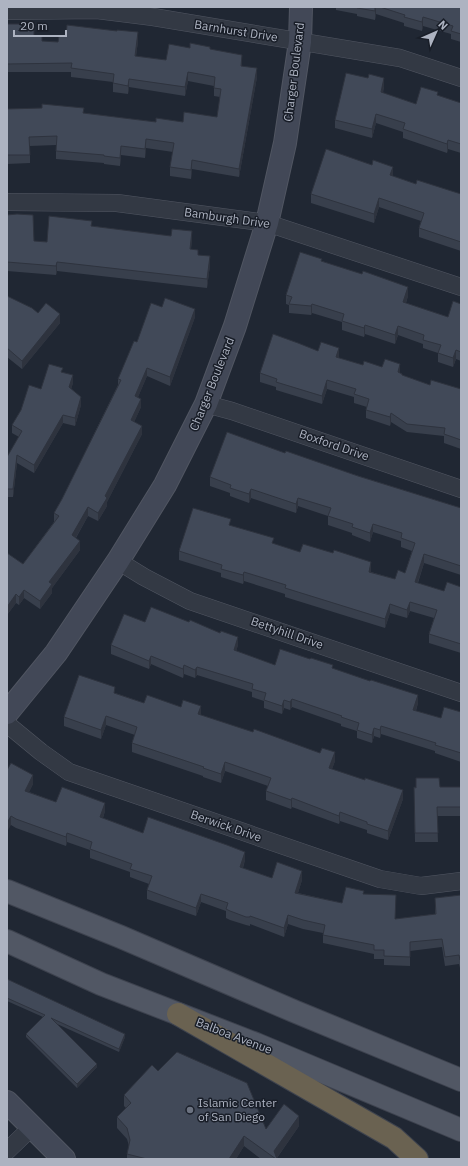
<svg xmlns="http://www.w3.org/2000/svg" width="468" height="1166" font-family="'IBM Plex Sans',sans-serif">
	<rect width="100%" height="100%" fill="#202733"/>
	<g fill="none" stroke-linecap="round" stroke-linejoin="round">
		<!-- street casing -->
		<g stroke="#515662" stroke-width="18">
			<g id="street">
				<path d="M 7,11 L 97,10 L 153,17 L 400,58 L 461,78"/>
				<path d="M 7,202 L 117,203 L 267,223 L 461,287"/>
				<path d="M 206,404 L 232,411 L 461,489"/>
				<path d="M 118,561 L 144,577 L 190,601 L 461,693"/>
				<path d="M 7,724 L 41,752 L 69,772 L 380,879 L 421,886 L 461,881"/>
				<path d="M 7,1151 L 32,1127"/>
			</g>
		</g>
		<!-- secondary casing -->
		<g stroke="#515662" stroke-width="24">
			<g id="secondary">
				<path d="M 7,713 L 56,653 L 118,561 L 165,485 L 206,404 L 235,326 L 267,223 L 285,143 L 300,42 L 301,7"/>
				<path d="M 7,1102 L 64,1159"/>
			</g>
		</g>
		<!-- primary casing -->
		<g stroke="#3d424e" stroke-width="24">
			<g id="primary">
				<path d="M 7,891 L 121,937 L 296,1012 L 461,1080"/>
				<path d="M 7,941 L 101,984 L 256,1044 L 461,1130"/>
			</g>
		</g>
		<!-- highway casing -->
		<g stroke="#3e434e" stroke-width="24">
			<path id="highway" d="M 178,1014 L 394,1138 L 417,1159"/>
		</g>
		<!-- street -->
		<use href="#street" stroke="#333944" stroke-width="17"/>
		<!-- secondary -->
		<use href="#secondary" stroke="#424857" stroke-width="22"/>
		<!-- primary -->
		<use href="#primary" stroke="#515764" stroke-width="22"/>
		<!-- highway -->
		<use href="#highway" stroke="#6a6251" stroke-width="22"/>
	</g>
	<!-- wall -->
	<g fill="#383f4c">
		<path d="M 336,7 L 461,7 L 461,42 L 451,39 L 451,34 L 423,26 L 422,31 L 404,26 L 404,23 L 376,14 L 375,20 L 357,16 L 357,14 L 336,10 Z"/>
		<path d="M 7,24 L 34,36 L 42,41 L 58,42 L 138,41 L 136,56 L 166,60 L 190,48 L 210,49 L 242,64 L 242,66 L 257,77 L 239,177 L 192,169 L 191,179 L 170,176 L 170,167 L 173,152 L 146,148 L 145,158 L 121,155 L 120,166 L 104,164 L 104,163 L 56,159 L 56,145 L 30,146 L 30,163 L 7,164 L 7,109 L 84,113 L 156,122 L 183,122 L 217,117 L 220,97 L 214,96 L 214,86 L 188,81 L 185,96 L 129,87 L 128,94 L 113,92 L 113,82 L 71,77 L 71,72 L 7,72 Z"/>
		<path d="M 384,86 L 383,93 L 416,104 L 438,96 L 461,103 L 461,153 L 448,149 L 447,153 L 403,138 L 403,132 L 376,123 L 372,138 L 335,128 L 335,120 Z"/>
		<path d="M 393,176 L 416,184 L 461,194 L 461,251 L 419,237 L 419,228 L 421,221 L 379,207 L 374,223 L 311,203 L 311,194 Z"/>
		<path d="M 7,215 L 34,241 L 47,242 L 92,226 L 192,239 L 191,249 L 198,255 L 210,265 L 207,288 L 57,271 L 56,275 L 7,271 Z"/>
		<path d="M 322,261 L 408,296 L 406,303 L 448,317 L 461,304 L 461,361 L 456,359 L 453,367 L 438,362 L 438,353 L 423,348 L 423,344 L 398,335 L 395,344 L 365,334 L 364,337 L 342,330 L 342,322 L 312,313 L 311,315 L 289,313 L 289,305 L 286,304 L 286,295 Z"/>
		<path d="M 7,296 L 38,313 L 60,323 L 22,369 L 7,357 Z"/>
		<path d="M 162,307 L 195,317 L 170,386 L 147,376 L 138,397 L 141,407 L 134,422 L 142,434 L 107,502 L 107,506 L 98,521 L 88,516 L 76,538 L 80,550 L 52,588 L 52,593 L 40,609 L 24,598 L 19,605 L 16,603 L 7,615 L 7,553 L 23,564 L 54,522 L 54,513 L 62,499 L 118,385 L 118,379 L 137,342 Z"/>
		<path d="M 318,351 L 339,357 L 339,358 L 363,365 L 382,367 L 400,372 L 400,373 L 402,375 L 430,385 L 461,389 L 461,449 L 444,443 L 444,436 L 407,432 L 391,422 L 390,426 L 366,418 L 366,410 L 367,407 L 354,403 L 354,397 L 327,389 L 322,404 L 276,390 L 276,387 L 260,382 L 260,373 Z"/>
		<path d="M 63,372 L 73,383 L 71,389 L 81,405 L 75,426 L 63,423 L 34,473 L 17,463 L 13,497 L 7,497 L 7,457 L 19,437 L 12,433 L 12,425 Z"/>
		<path d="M 285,453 L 461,508 L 461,575 L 424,563 L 418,583 L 444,591 L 461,587 L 461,653 L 429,643 L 429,634 L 434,618 L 410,611 L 407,618 L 390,613 L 385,628 L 285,597 L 285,594 L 244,581 L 243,584 L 221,577 L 221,573 L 179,560 L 179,551 L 231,526 L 274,544 L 300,552 L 371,571 L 371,572 L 395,579 L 405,573 L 412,551 L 401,547 L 401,541 L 373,532 L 370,542 L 352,535 L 352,533 L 328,525 L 328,516 L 298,506 L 296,513 L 251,498 L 249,503 L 230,496 L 230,493 L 210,486 L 210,477 Z"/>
		<path d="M 145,622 L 189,622 L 220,633 L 238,645 L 236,651 L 275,665 L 333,669 L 418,703 L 416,711 L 441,718 L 461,712 L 461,762 L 435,753 L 435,751 L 381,734 L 380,738 L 374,736 L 372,743 L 357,738 L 357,731 L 341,726 L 341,724 L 292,707 L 290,710 L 284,708 L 282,714 L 264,708 L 264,701 L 252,697 L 252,692 L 197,675 L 195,678 L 184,674 L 183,678 L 151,664 L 149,669 L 111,654 L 111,645 Z"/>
		<path d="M 115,693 L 144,703 L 201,715 L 335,761 L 332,769 L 403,799 L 388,840 L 367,833 L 367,830 L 340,821 L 339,824 L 292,807 L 291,809 L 266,800 L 266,791 L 268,786 L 225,771 L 221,783 L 203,777 L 203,776 L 132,752 L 132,743 L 135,735 L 106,725 L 101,739 L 64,726 L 64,717 Z"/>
		<path d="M 7,770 L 33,784 L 29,792 L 56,802 L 105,811 L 103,818 L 143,833 L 245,860 L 243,868 L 272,878 L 302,880 L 298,893 L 342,903 L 364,894 L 395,919 L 435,914 L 435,898 L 461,895 L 461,969 L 460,968 L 459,964 L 445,966 L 442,947 L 410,951 L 410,966 L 384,965 L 384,959 L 374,959 L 374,954 L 323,943 L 323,933 L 303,929 L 288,924 L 284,937 L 250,924 L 250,926 L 246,925 L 230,920 L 226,918 L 226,911 L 201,902 L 196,916 L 147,899 L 147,890 L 149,884 L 130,877 L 130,872 L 90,858 L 90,850 L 67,842 L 66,846 L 16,828 L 11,825 Z"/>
		<path d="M 414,787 L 461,787 L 461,816 L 437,816 L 438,842 L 415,842 Z"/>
		<path d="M 7,979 L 125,1037 L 119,1052 L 57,1024 L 97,1067 L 77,1088 L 26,1037 L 26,1034 L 43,1017 L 7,1001 Z"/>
		<path d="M 158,1071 L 266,1129 L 299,1126 L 277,1158 L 277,1159 L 261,1159 L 244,1146 L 236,1159 L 127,1159 L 127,1154 L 129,1146 L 127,1139 L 117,1128 L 117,1117 L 126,1108 L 124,1106 L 124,1095 Z"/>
	</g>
	<!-- shaded-wall -->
	<g fill="#2e333e">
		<path d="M 376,7 L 376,14 L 375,20 L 375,11 Z"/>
		<path d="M 423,17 L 423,26 L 422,31 L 422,22 Z"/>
		<path d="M 138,32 L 138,41 L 135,65 L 135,56 Z"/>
		<path d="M 242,55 L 242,64 L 241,74 L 241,66 Z"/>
		<path d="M 257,68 L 257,77 L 239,177 L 239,169 Z"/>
		<path d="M 188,72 L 188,81 L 185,96 L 185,87 Z"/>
		<path d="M 384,78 L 384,86 L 381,101 L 381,92 Z"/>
		<path d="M 129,79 L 129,87 L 128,94 L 128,86 Z"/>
		<path d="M 376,114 L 376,123 L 372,138 L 372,129 Z"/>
		<path d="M 146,139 L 146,148 L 145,158 L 145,149 Z"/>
		<path d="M 448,140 L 448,149 L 447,153 L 447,144 Z"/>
		<path d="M 121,146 L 121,155 L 120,166 L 120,158 Z"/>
		<path d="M 192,160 L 192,169 L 191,179 L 191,170 Z"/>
		<path d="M 393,167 L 393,175 L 390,184 L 390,175 Z"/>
		<path d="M 379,198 L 379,207 L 374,223 L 374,214 Z"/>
		<path d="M 192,231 L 192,239 L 190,258 L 190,249 Z"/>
		<path d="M 210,256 L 210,265 L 207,288 L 207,279 Z"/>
		<path d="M 57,262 L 57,271 L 56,275 L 56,266 Z"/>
		<path d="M 408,287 L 408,296 L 403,311 L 403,302 Z"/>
		<path d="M 312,304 L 312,313 L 311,315 L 311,306 Z"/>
		<path d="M 195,309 L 195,317 L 170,386 L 170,377 Z"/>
		<path d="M 60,314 L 60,323 L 22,369 L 22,361 Z"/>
		<path d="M 365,325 L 365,334 L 364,337 L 364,328 Z"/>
		<path d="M 398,326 L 398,335 L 395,344 L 395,335 Z"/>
		<path d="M 339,348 L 339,357 L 336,365 L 336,357 Z"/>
		<path d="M 456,350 L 456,359 L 453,367 L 453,358 Z"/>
		<path d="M 400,364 L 400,372 L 398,381 L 398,372 Z"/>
		<path d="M 147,368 L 147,376 L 135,404 L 135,396 Z"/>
		<path d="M 73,375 L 73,383 L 69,396 L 69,387 Z"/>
		<path d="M 327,380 L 327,389 L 322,404 L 322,396 Z"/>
		<path d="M 81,397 L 81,405 L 75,426 L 75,418 Z"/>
		<path d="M 141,399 L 141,407 L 131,429 L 131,420 Z"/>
		<path d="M 391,413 L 391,422 L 390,426 L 390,417 Z"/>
		<path d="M 63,415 L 63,423 L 34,473 L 34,465 Z"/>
		<path d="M 142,426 L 142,434 L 107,502 L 107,506 L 98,521 L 98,513 L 105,496 Z"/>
		<path d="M 17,455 L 17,463 L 13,497 L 13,489 Z"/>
		<path d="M 251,489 L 251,498 L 249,503 L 249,494 Z"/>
		<path d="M 298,498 L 298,506 L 296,513 L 296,504 Z"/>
		<path d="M 88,507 L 88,516 L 72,544 L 72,535 Z"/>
		<path d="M 373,524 L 373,532 L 370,542 L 370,533 Z"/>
		<path d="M 80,541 L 80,550 L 52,588 L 52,593 L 40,609 L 40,601 L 49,582 Z"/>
		<path d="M 424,554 L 424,563 L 415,590 L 415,582 Z"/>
		<path d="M 371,562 L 371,571 L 369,580 L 369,572 Z"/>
		<path d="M 244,572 L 244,581 L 243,584 L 243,575 Z"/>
		<path d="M 24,590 L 24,598 L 19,605 L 19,597 Z"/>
		<path d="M 16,594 L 16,603 L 7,615 L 7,607 Z"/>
		<path d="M 410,602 L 410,611 L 407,618 L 407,610 Z"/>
		<path d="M 390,604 L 390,613 L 385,628 L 385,619 Z"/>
		<path d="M 238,637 L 238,645 L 234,659 L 234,650 Z"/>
		<path d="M 151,656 L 151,664 L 149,669 L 149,661 Z"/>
		<path d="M 184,665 L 184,674 L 183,678 L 183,669 Z"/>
		<path d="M 197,667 L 197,675 L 195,678 L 195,670 Z"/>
		<path d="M 418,695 L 418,703 L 413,719 L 413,710 Z"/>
		<path d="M 292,699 L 292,707 L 290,710 L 290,702 Z"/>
		<path d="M 284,700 L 284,708 L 282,714 L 282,706 Z"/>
		<path d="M 201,706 L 201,715 L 198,714 Z"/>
		<path d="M 106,716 L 106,725 L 101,739 L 101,730 Z"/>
		<path d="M 381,726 L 381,734 L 380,738 L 380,730 Z"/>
		<path d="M 374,728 L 374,736 L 372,743 L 372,735 Z"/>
		<path d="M 335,752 L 335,761 L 329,777 L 329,768 Z"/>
		<path d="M 225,762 L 225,771 L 221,783 L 221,774 Z"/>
		<path d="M 33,775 L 33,784 L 25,800 L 25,791 Z"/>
		<path d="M 403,790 L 403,799 L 388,840 L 388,831 Z"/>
		<path d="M 292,798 L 292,807 L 291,809 L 291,800 Z"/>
		<path d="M 105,803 L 105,811 L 100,826 L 100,817 Z"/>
		<path d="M 340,812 L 340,821 L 339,824 L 339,816 Z"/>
		<path d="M 11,816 L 11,825 L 7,832 L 7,823 Z"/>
		<path d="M 67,833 L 67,842 L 66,846 L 66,837 Z"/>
		<path d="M 245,852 L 245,860 L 240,875 L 240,867 Z"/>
		<path d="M 302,871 L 302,880 L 295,902 L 295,893 Z"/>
		<path d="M 201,894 L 201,902 L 196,916 L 196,908 Z"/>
		<path d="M 288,915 L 288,924 L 284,937 L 284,928 Z"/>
		<path d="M 125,1034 L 125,1037 L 119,1052 L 119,1049 Z"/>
		<path d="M 97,1064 L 97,1067 L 77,1088 L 77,1084 Z"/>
		<path d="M 299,1116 L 299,1126 L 276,1159 L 274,1151 Z"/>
		<path d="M 244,1136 L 244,1146 L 236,1159 L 229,1159 Z"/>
	</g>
	<!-- building -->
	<g fill="#414958" stroke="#2e333e">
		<path d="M 357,7 L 375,7 L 375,11 L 357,8 Z"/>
		<path d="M 380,7 L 461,7 L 461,34 L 451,31 L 453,26 L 423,17 L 422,22 L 404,17 L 405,15 Z"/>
		<path d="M 7,24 L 34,24 L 34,36 L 42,36 L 42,41 L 58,42 L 59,36 L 66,36 L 67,25 L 117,31 L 117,30 L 138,32 L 135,56 L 166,60 L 169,44 L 190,48 L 190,43 L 210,47 L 210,49 L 242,55 L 241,66 L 257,68 L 239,169 L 192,160 L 191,170 L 170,167 L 174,143 L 146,139 L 145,149 L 121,146 L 120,158 L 104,156 L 104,155 L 56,151 L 57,136 L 29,137 L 30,155 L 7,155 L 7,109 L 42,108 L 42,104 L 84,108 L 83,113 L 156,122 L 156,118 L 183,122 L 184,112 L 217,117 L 221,89 L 214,88 L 215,77 L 188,72 L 185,87 L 129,79 L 128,86 L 113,83 L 114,74 L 71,68 L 72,63 L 7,64 Z"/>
		<path d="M 346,73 L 368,78 L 369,74 L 384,78 L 381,92 L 416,104 L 421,87 L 438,92 L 437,95 L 461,103 L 461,144 L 448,140 L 447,144 L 403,129 L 405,123 L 376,114 L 372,129 L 335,120 Z"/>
		<path d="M 326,149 L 372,165 L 373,160 L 393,167 L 390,175 L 416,184 L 417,180 L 461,194 L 461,242 L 419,228 L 424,213 L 379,198 L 374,214 L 311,194 Z"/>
		<path d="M 17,214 L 33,215 L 34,241 L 47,242 L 49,216 L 92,221 L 91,226 L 171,236 L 172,229 L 192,231 L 190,249 L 198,250 L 198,255 L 210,256 L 207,279 L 57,262 L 56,266 L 7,262 L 7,215 Z"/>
		<path d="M 300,252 L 322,259 L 321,261 L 362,274 L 363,271 L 408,287 L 403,302 L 448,317 L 453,301 L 461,304 L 461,352 L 456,350 L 453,358 L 438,353 L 441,345 L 423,340 L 424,335 L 398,326 L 395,335 L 365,325 L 364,328 L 342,321 L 344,314 L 312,304 L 311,306 L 289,304 L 292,297 L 286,295 Z"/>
		<path d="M 7,296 L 32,308 L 38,313 L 46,303 L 60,314 L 22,361 L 7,348 Z"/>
		<path d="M 165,298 L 195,309 L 170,377 L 147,368 L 135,396 L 141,399 L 131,420 L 142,426 L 105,496 L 107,498 L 98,513 L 88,507 L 72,535 L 80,541 L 49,582 L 52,584 L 40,601 L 24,590 L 19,597 L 16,594 L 7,607 L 7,553 L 23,564 L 59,516 L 54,513 L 62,499 L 121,380 L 118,379 L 134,341 L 137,342 L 151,303 L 162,307 Z"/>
		<path d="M 273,334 L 298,343 L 318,351 L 321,342 L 339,348 L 336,357 L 363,365 L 364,361 L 382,367 L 385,359 L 400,364 L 398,372 L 402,374 L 402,375 L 430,385 L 431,380 L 461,389 L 461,440 L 444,434 L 445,428 L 407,424 L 391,413 L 390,417 L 366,410 L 369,399 L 354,394 L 356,389 L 327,380 L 322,396 L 276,382 L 277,379 L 260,373 Z"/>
		<path d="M 49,364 L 63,368 L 61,372 L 73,375 L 69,387 L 81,397 L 75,418 L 63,415 L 34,465 L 17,455 L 13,489 L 7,489 L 7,457 L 22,431 L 12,425 L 21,410 L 29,385 L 41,389 Z"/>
		<path d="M 227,432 L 285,453 L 286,451 L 358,476 L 461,508 L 461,566 L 424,554 L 415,582 L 444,591 L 447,582 L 461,587 L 461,644 L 429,634 L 437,610 L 410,602 L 407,610 L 390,604 L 385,619 L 285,588 L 286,585 L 244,572 L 243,575 L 221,569 L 222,565 L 179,551 L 193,508 L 231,519 L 229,525 L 274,538 L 272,543 L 300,552 L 303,544 L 333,553 L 334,550 L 371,562 L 369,572 L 395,579 L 398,570 L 405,573 L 415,543 L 401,538 L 402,533 L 373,524 L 370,533 L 352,527 L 353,524 L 328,516 L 331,508 L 298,498 L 296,504 L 251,489 L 249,494 L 230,488 L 231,485 L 210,477 Z"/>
		<path d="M 151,607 L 189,622 L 190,620 L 220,633 L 221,631 L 238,637 L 234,650 L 275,665 L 280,649 L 310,659 L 311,658 L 333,665 L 332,668 L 370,681 L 371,680 L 418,695 L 413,710 L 441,718 L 444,707 L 461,712 L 461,753 L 435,745 L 436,743 L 381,726 L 380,730 L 374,728 L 372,735 L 357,730 L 359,723 L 341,717 L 342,716 L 292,699 L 290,702 L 284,700 L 282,706 L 264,700 L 266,693 L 252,689 L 253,684 L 197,667 L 195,670 L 184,665 L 183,669 L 151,656 L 149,661 L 111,645 L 124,614 L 145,622 Z"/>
		<path d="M 79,675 L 115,687 L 114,693 L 144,703 L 147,695 L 181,707 L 183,700 L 201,706 L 198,714 L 253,732 L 254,729 L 320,753 L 322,748 L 335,752 L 329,768 L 365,780 L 365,778 L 403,790 L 388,831 L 367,824 L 367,822 L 340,812 L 339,816 L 292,798 L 291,800 L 266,791 L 271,778 L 225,762 L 221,774 L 203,768 L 204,767 L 132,743 L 137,727 L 106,716 L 101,730 L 64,717 Z"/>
		<path d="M 11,763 L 33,775 L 25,791 L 56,802 L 62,787 L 105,803 L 100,817 L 143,833 L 148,817 L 227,845 L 245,852 L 240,867 L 272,878 L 277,862 L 302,871 L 295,893 L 342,903 L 346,887 L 364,891 L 363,894 L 396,895 L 395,919 L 436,914 L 435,898 L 461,895 L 461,960 L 460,960 L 459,955 L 445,957 L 442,939 L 410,942 L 410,957 L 384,956 L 384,950 L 374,950 L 374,945 L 323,935 L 325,925 L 303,920 L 288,915 L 284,928 L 250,916 L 250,917 L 246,917 L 230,911 L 226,909 L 228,903 L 201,894 L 196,908 L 147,890 L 152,876 L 130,869 L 132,864 L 90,849 L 92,842 L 67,833 L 66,837 L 16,819 L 11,816 L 7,823 L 7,770 Z"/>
		<path d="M 416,778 L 439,778 L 440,787 L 461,787 L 461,807 L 437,807 L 438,833 L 415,833 L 414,787 L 416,788 Z"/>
		<path d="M 7,979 L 125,1034 L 119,1049 L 51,1018 L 97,1064 L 77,1084 L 26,1034 L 45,1015 L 7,998 Z"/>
		<path d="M 177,1052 L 247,1083 L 266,1129 L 284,1104 L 299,1116 L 274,1151 L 277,1159 L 276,1159 L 244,1136 L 229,1159 L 147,1159 L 127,1154 L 130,1140 L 127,1128 L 117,1117 L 131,1103 L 124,1095 L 152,1065 L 158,1071 Z"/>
	</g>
	<!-- markers -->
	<circle fill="#6b7280" stroke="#191e28" stroke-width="1.5" cx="190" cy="1110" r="4"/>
	<g text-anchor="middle" stroke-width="3" stroke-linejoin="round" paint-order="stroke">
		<!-- street labels -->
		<g font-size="12" fill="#adb3c1" stroke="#191e28">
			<text transform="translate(236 31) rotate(9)" y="4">Barnhurst Drive</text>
			<text transform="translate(294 72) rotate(-83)" y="4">Charger Boulevard</text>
			<text transform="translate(227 218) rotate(8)" y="4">Bamburgh Drive</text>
			<text transform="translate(212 384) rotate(-68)" y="4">Charger Boulevard</text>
			<text transform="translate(334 445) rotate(19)" y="4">Boxford Drive</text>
			<text transform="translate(287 633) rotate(19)" y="4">Bettyhill Drive</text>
			<text transform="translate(226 826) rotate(19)" y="4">Berwick Drive</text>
			<text transform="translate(234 1036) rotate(21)" y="4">Balboa Avenue</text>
		</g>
		<!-- poi labels -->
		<g font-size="12" fill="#adb3c1" stroke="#191e28" text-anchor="start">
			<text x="198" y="1107">Islamic Center<tspan x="198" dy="14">of San Diego</tspan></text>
		</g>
	</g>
	<!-- border -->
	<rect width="468" height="1166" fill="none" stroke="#adb3c1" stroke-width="16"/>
	<!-- north arrow -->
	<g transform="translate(436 32) rotate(45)" stroke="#191e28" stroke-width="3" paint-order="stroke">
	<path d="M0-3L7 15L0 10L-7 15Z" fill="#adb3c1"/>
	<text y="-6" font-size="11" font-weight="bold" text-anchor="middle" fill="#adb3c1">N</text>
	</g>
	<!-- scale -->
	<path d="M14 30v6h52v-6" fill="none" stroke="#adb3c1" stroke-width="2"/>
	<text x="20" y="30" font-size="12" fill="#adb3c1" stroke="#191e28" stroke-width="3" paint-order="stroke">20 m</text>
</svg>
